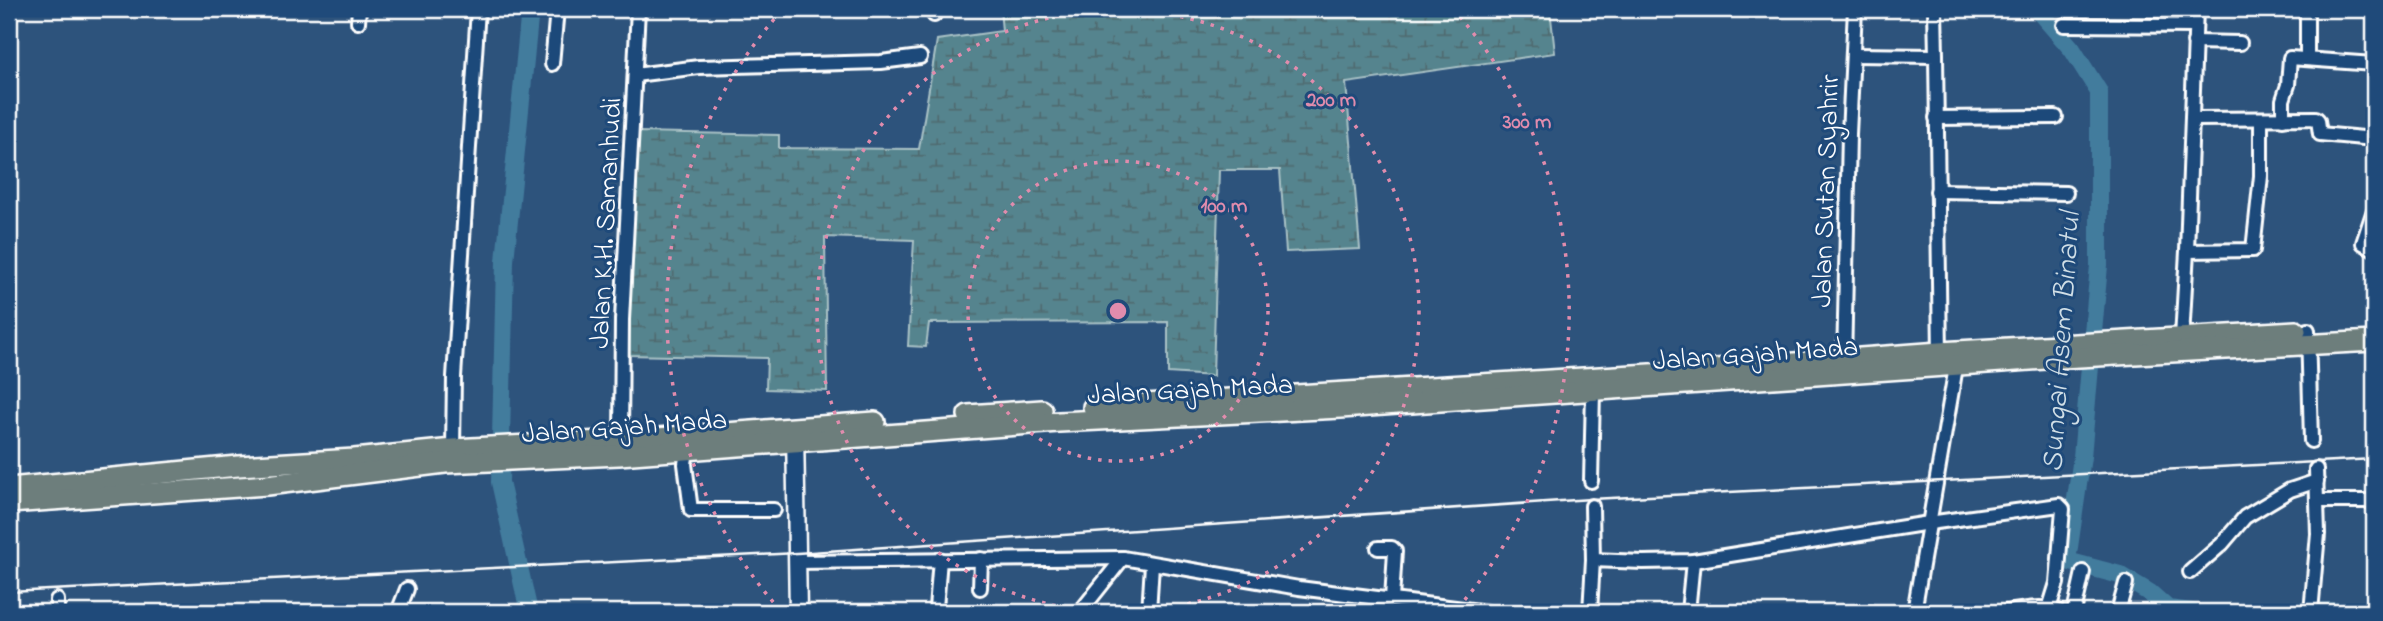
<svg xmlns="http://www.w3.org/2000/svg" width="2383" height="621" font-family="'Indie Flower',sans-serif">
	<defs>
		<pattern id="wetland-marsh" width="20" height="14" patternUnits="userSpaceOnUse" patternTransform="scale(1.75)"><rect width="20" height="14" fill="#54848e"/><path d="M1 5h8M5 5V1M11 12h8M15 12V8" fill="none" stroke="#506b70"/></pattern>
	</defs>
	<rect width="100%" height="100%" fill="#2d537c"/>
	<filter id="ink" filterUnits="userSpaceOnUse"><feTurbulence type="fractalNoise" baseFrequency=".0143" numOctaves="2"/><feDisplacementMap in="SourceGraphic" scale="14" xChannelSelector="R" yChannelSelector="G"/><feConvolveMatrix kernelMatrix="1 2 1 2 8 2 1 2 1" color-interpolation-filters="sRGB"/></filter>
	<g filter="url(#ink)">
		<!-- wetland -->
		<path fill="url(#wetland-marsh)" stroke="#aac2c6" stroke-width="2" d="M 1000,9 L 1550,9 L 1555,53 L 1346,83 L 1360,249 L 1286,252 L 1280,170 L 1219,170 L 1213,376 L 1168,373 L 1168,322 L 929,323 L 926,347 L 908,346 L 914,240 L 825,237 L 827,391 L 766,389 L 767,358 L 627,355 L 630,246 L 638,132 L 779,135 L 779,148 L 919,149 L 937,40 L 1002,31 Z"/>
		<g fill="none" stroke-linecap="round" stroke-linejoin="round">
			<!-- river -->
			<g stroke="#427b9d" stroke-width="18">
				<path d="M 2037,9 L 2072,49 L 2099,92 L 2099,265 L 2082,457 L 2067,561 L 2120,575 L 2150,593 L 2168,609 L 2192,612"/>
				<path d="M 529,612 L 500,482 L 505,261 L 530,9"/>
				<path d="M 2294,612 L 2374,611"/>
			</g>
			<!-- minor casing -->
			<g stroke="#fff" stroke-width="18">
				<g id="minor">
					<path d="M 931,9 L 934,15"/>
					<path d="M 1935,9 L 1936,56"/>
					<path d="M 358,22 L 359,9"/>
					<path d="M 2064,25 L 2195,26"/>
					<path d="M 2194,42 L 2240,43"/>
					<path d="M 1854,55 L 1936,56 L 1940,356"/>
					<path d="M 2307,58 L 2307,9"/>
					<path d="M 552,64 L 557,9"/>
					<path d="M 635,75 L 699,67 L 881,62 L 920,57"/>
					<path d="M 1936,118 L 2056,117"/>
					<path d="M 2192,119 L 2316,118 L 2318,120 L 2320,134 L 2374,139"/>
					<path d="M 2283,119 L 2283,100 L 2288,85 L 2290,58 L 2374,64"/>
					<path d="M 1937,191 L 2066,193"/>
					<path d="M 2374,210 L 2363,243 L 2374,249"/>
					<path d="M 2187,251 L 2253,250 L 2261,176 L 2261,120"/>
					<path d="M 2308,330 L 2311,441"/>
					<path d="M 2182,338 L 2187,251 L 2196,9"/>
					<path d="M 1844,364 L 1849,134 L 1855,9"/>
					<path d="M 621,440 L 622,320 L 638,9"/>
					<path d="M 453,449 L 454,377 L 478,9"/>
					<path d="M 687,450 L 685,464 L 691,510 L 774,510"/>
					<path d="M 1591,481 L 1593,391"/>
					<path d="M 2319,501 L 2374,501"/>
					<path d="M 1592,506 L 1593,560"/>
					<path d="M 1378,548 L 1392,548 L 1395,551 L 1392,599"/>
					<path d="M 796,562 L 1123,558 L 1299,588 L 1487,612"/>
					<path d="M 2190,572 L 2222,544 L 2245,517 L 2290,490 L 2317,481"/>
					<path d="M 980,588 L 981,559"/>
					<path d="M 57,600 L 57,612"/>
					<path d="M 936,608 L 940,559"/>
					<path d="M 398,612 L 407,589"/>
					<path d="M 1080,612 L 1123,558"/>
					<path d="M 1149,612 L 1152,564"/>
					<path d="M 1590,612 L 1593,560 L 1643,562 L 1693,561 L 1929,523 L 2059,505 L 2063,509 L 2057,583 L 2048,612"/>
					<path d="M 1688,612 L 1693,561"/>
					<path d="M 1914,612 L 1957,361"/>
					<path d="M 2007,612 C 2025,609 2044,605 2061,612"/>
					<path d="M 2074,612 L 2083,572"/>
					<path d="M 2118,612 L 2126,583"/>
					<path d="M 2311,612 L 2318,534 L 2316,469"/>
				</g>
			</g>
			<!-- tertiary casing -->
			<g stroke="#fff" stroke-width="21">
				<path id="tertiary" d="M 795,430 L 798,612"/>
			</g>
			<!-- trunk casing -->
			<g stroke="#fff" stroke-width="24">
				<g id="trunk">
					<path d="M 1093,407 L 1650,374 L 1940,352 L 2296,331"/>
					<path d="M 968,415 L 1042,410"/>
					<path d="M 9,488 L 238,466 L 354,459 L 453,449 L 657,438 L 875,422"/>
					<path d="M 9,503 L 267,485 L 445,463 L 619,455 L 1059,422 L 1341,408 L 2061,358 L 2374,341"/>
				</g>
			</g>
			<!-- minor -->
			<use href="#minor" stroke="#1f4a7a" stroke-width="12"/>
			<!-- tertiary -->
			<use href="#tertiary" stroke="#1f4a7a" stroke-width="16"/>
			<!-- trunk -->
			<use href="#trunk" stroke="#6d7e7c" stroke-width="19"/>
			<!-- rail -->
			<path stroke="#fff" stroke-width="2.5" d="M 9,592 L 797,553 L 1591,499 L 2374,459"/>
		</g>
	</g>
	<!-- distance rings -->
	<g fill="none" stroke="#e08cad" stroke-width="3.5" stroke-dasharray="3.5 7">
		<circle cx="1118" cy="311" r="150"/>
		<circle cx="1118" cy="311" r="301"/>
		<path d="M780 610A451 451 0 0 1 783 9M1453 9A451 451 0 0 1 1456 610"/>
	</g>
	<g text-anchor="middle" stroke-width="6" stroke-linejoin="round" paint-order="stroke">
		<!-- street labels -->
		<g font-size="28" fill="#fff" stroke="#1f4a7a">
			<text transform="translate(1824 191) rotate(-88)" y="10">Jalan Sutan Syahrir</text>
			<text transform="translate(604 223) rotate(-87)" y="10">Jalan K.H. Samanhudi</text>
			<text transform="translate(1755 352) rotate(-4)" y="10">Jalan Gajah Mada</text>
			<text transform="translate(1190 388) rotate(-3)" y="10">Jalan Gajah Mada</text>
			<text transform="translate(624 425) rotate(-4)" y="10">Jalan Gajah Mada</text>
		</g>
		<!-- water labels -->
		<g font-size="30" font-style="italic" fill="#d0dee6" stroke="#1f4a7a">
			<text transform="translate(2060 342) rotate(-86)" y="10">Sungai Asem Binatul</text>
		</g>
	</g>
	<circle cx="1118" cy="311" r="10" fill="#e08cad" stroke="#1f4a7a" stroke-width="3.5"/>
	<g font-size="21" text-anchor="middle" font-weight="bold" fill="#e08cad" stroke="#1f4a7a" stroke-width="6" stroke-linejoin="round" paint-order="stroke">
		<text x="1331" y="106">200 m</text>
		<text x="1527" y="128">300 m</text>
		<text x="1224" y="212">100 m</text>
	</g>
	<!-- margin -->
	<rect width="2383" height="621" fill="none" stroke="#1f4a7a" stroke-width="35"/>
	<rect x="18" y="18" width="2348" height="586" fill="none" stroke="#fff" stroke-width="2.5" filter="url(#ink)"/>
</svg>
